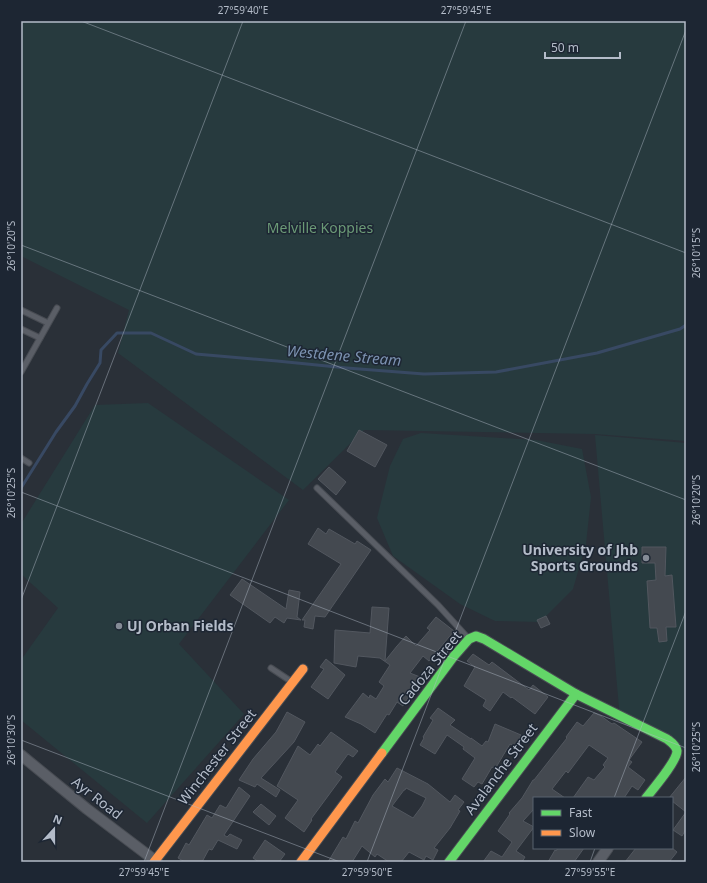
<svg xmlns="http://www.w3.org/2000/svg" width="707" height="883" font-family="'Noto Sans',sans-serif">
	<rect width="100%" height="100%" fill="#2a3038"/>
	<!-- green -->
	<g fill="#273a3e">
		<path d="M 21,21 L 686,21 L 686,441 L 595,434 L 364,430 L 303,490 L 118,353 L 129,310 L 21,256 Z"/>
		<path d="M 148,403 L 289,500 L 179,644 L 244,714 L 147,823 L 21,720 L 21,660 L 58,608 L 21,574 L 21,524 L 95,405 Z"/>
		<path d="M 421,433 L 536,440 L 582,449 L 591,497 L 586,544 L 573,589 L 540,622 L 495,621 L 460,604 L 393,556 L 377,518 L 390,466 L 403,439 Z"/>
		<path d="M 595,435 L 686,443 L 686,751 L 620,719 Z"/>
	</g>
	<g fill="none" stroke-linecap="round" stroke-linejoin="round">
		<!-- stream -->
		<path stroke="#384963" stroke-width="3" d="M 21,488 L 56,432 L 75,406 L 87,384 L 100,363 L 101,350 L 117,333 L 151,333 L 196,354 L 277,361 L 347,368 L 424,374 L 496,372 L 597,353 L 680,329 L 686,325"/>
	</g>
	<!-- building -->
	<g fill="#444950" stroke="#52575f" fill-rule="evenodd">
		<path d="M 359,430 L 387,445 L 375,467 L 347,451 Z"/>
		<path d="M 329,467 L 346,482 L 336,495 L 318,479 Z"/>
		<path d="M 318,528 L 326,534 L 329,529 L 355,544 L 357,541 L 371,550 L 325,617 L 315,616 L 313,629 L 304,627 L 305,620 L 302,620 L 341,564 L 308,544 Z"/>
		<path d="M 642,547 L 666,547 L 665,576 L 672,575 L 676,627 L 666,627 L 667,641 L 659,642 L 657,628 L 650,628 L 647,581 L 656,580 L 655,563 L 642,563 Z"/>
		<path d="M 242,579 L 286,609 L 289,590 L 300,592 L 297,617 L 301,620 L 287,618 L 284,623 L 275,617 L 270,623 L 230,595 Z"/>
		<path d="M 372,607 L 389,608 L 385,661 L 397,646 L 406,636 L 416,646 L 430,630 L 427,628 L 436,617 L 454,631 L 429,661 L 423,656 L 410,673 L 420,677 L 403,706 L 397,702 L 389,715 L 387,714 L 375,733 L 361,724 L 345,717 L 363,693 L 369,698 L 370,695 L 376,699 L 384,686 L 379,682 L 390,665 L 380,658 L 358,656 L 356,667 L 334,663 L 335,630 L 370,633 Z"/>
		<path d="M 546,616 L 550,624 L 541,628 L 537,620 Z"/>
		<path d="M 473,654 L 489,665 L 492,662 L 529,690 L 533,685 L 548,697 L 535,714 L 512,697 L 511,698 L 503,692 L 490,711 L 483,706 L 486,700 L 464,686 L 475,667 L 467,661 Z"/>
		<path d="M 326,659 L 345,675 L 328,699 L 311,687 L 324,669 L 320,667 Z"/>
		<path d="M 438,708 L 455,720 L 450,725 L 471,739 L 471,738 L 482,746 L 486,741 L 488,742 L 495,724 L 521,735 L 516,747 L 510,744 L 495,769 L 492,767 L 482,784 L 478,782 L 474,787 L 462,779 L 475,758 L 463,749 L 464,747 L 447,735 L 435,754 L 420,745 L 424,738 L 423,737 L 433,720 L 430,718 Z"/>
		<path d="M 287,712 L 305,722 L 294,742 L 261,778 L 280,790 L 276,797 L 257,784 L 255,787 L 239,780 L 253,759 L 276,732 Z"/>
		<path d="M 594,713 L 601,716 L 612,724 L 614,723 L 642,742 L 629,760 L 632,762 L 628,767 L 645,780 L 638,790 L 632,786 L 624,798 L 573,798 L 588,777 L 594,780 L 605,767 L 603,765 L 608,758 L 589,745 L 568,773 L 566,771 L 552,789 L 565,798 L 534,798 L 534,809 L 523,821 L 534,827 L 516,851 L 525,857 L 522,862 L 483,862 L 491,851 L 502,857 L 512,842 L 498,831 L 510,814 L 509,813 L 522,798 L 533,780 L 534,780 L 567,738 L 566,737 L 577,722 L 583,726 Z"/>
		<path d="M 331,732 L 358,751 L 353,757 L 348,754 L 335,772 L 342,777 L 311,819 L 312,820 L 304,832 L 285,818 L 298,800 L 277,786 L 298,746 L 310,755 L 318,744 L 320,746 Z"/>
		<path d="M 397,768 L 428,784 L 450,802 L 455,795 L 464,802 L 458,810 L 460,811 L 450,828 L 434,848 L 438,850 L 433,860 L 426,856 L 424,860 L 409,852 L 401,862 L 389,862 L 377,854 L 375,857 L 362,846 L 352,862 L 328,862 L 343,837 L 346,839 L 355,821 L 358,823 L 373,795 L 385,779 L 388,782 ZM 406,788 L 426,798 L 422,806 L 413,818 L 392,806 L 404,790 L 405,790 Z"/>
		<path d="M 686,777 L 686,829 L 682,836 L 673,830 L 686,812 L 672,801 L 672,798 L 669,798 Z"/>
		<path d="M 239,787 L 250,796 L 224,835 L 227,837 L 230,834 L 242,840 L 237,849 L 218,840 L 212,850 L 209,849 L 202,862 L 185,862 L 178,858 L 186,843 L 189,845 L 207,815 L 212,818 L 220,805 L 226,808 Z"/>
		<path d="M 261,804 L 276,816 L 269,825 L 253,812 Z"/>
		<path d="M 265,840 L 285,854 L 279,862 L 259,862 L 253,858 Z"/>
		<path d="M 558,848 L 584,848 L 574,862 L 548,862 L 555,850 L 556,851 Z"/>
		<path d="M 636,848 L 672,848 L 677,852 L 669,862 L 625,862 Z"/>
	</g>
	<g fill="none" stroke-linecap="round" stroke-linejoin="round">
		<!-- lane casing -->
		<g stroke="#484c53" stroke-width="7">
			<g id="lane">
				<path d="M 21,310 L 48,323"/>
				<path d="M 21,329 L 40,338"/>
				<path d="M 21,372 L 57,308"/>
				<path d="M 21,458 L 29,463"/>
				<path d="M 317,488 L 438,605 L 468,638"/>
				<path d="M 271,668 L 292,682"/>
			</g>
		</g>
		<!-- street casing -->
		<g stroke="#484c53" stroke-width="12">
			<g id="street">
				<path d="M 21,755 L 87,809 L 157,862"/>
				<path d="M 598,862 L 608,848"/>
			</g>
		</g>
		<!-- fast casing -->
		<g stroke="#484c53" stroke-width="11">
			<g id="fast">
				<path d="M 382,753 L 454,656 L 469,639 L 476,636 L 484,639 L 576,694 L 667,739 C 671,742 676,745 677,751 C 677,761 653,789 646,798"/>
				<path d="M 449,862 L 576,694"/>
			</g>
		</g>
		<!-- slow casing -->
		<g stroke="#484c53" stroke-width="11">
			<g id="slow">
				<path d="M 154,862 L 303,669"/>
				<path d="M 301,862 L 382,753"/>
			</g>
		</g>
		<!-- lane -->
		<use href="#lane" stroke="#5a5e66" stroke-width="5"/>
		<!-- street -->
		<use href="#street" stroke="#5a5e66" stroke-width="10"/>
		<!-- fast -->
		<use href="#fast" stroke="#63d668" stroke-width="9"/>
		<!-- slow -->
		<use href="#slow" stroke="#ff974d" stroke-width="9"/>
	</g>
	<!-- ticks -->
	<path fill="none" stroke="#b4bcc9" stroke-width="1" stroke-opacity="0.45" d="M 81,21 L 686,253M 21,245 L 686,500M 21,492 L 686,748M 21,600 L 243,21M 21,740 L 340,862M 614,798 L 686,611M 144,862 L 466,21M 367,862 L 686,30M 590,862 L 595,848"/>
	<!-- markers -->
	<g fill="#848b96" stroke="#1d2633" stroke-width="1.5">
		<circle cx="646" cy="558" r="4"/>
		<circle cx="119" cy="626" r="4"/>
	</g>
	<g text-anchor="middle" stroke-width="3" stroke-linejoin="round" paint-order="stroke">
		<!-- park labels -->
		<g font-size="14" fill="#6b9a76" stroke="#1d2633">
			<text x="320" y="233">Melville Koppies</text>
		</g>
		<!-- poi labels -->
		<g font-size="14" font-weight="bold" fill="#b4bcc9" stroke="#1d2633" text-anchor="end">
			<text x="638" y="555">University of Jhb<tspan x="638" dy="16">Sports Grounds</tspan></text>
			<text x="127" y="631" text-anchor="start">UJ Orban Fields</text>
		</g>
		<!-- street labels -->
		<g font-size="14" fill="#b4bcc9" stroke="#1d2633">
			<text transform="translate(430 668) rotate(-51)" y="5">Cadoza Street</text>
			<text transform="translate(217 757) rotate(-52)" y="5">Winchester Street</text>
			<text transform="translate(501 769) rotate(-53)" y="5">Avalanche Street</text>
			<text transform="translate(97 798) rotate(38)" y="5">Ayr Road</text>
		</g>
		<!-- water labels -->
		<g font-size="15" font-style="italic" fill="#7c92b1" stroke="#1d2633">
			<text transform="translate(344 356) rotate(5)" y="5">Westdene Stream</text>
		</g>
	</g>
	<!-- border -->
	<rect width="707" height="883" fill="none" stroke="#1d2633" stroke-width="44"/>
	<!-- legend -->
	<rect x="533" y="797" width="140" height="52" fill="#1d2633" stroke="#59626f"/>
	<rect x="541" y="810" width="20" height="6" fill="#63d668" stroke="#59626f"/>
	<text x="569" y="817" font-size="12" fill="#b4bcc9">Fast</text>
	<rect x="541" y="830" width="20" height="6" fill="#ff974d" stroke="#59626f"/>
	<text x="569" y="837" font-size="12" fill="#b4bcc9">Slow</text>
	<!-- north arrow -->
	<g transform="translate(54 829) rotate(21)" stroke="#1d2633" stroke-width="3" paint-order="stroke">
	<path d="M0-3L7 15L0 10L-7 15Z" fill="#b4bcc9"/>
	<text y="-6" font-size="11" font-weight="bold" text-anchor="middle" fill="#b4bcc9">N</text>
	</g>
	<!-- scale -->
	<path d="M545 52v6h75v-6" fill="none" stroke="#b4bcc9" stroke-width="2"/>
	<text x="551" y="52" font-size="12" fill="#b4bcc9" stroke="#1d2633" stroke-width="3" paint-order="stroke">50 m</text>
	<rect x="22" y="22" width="663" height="839" fill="none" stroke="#b4bcc9" stroke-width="1.5"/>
	<g font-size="10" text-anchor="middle" fill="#b4bcc9">
		<text x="243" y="14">27°59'40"E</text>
		<text x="466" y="14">27°59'45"E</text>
		<text transform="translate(11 246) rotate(-90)" y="4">26°10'20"S</text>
		<text transform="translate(696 253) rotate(-90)" y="4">26°10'15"S</text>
		<text transform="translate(11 493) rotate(-90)" y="4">26°10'25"S</text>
		<text transform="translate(696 500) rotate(-90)" y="4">26°10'20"S</text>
		<text transform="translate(11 740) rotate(-90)" y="4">26°10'30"S</text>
		<text transform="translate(696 747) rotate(-90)" y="4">26°10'25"S</text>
		<text x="144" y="876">27°59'45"E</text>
		<text x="367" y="876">27°59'50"E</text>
		<text x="590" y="876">27°59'55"E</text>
	</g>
</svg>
